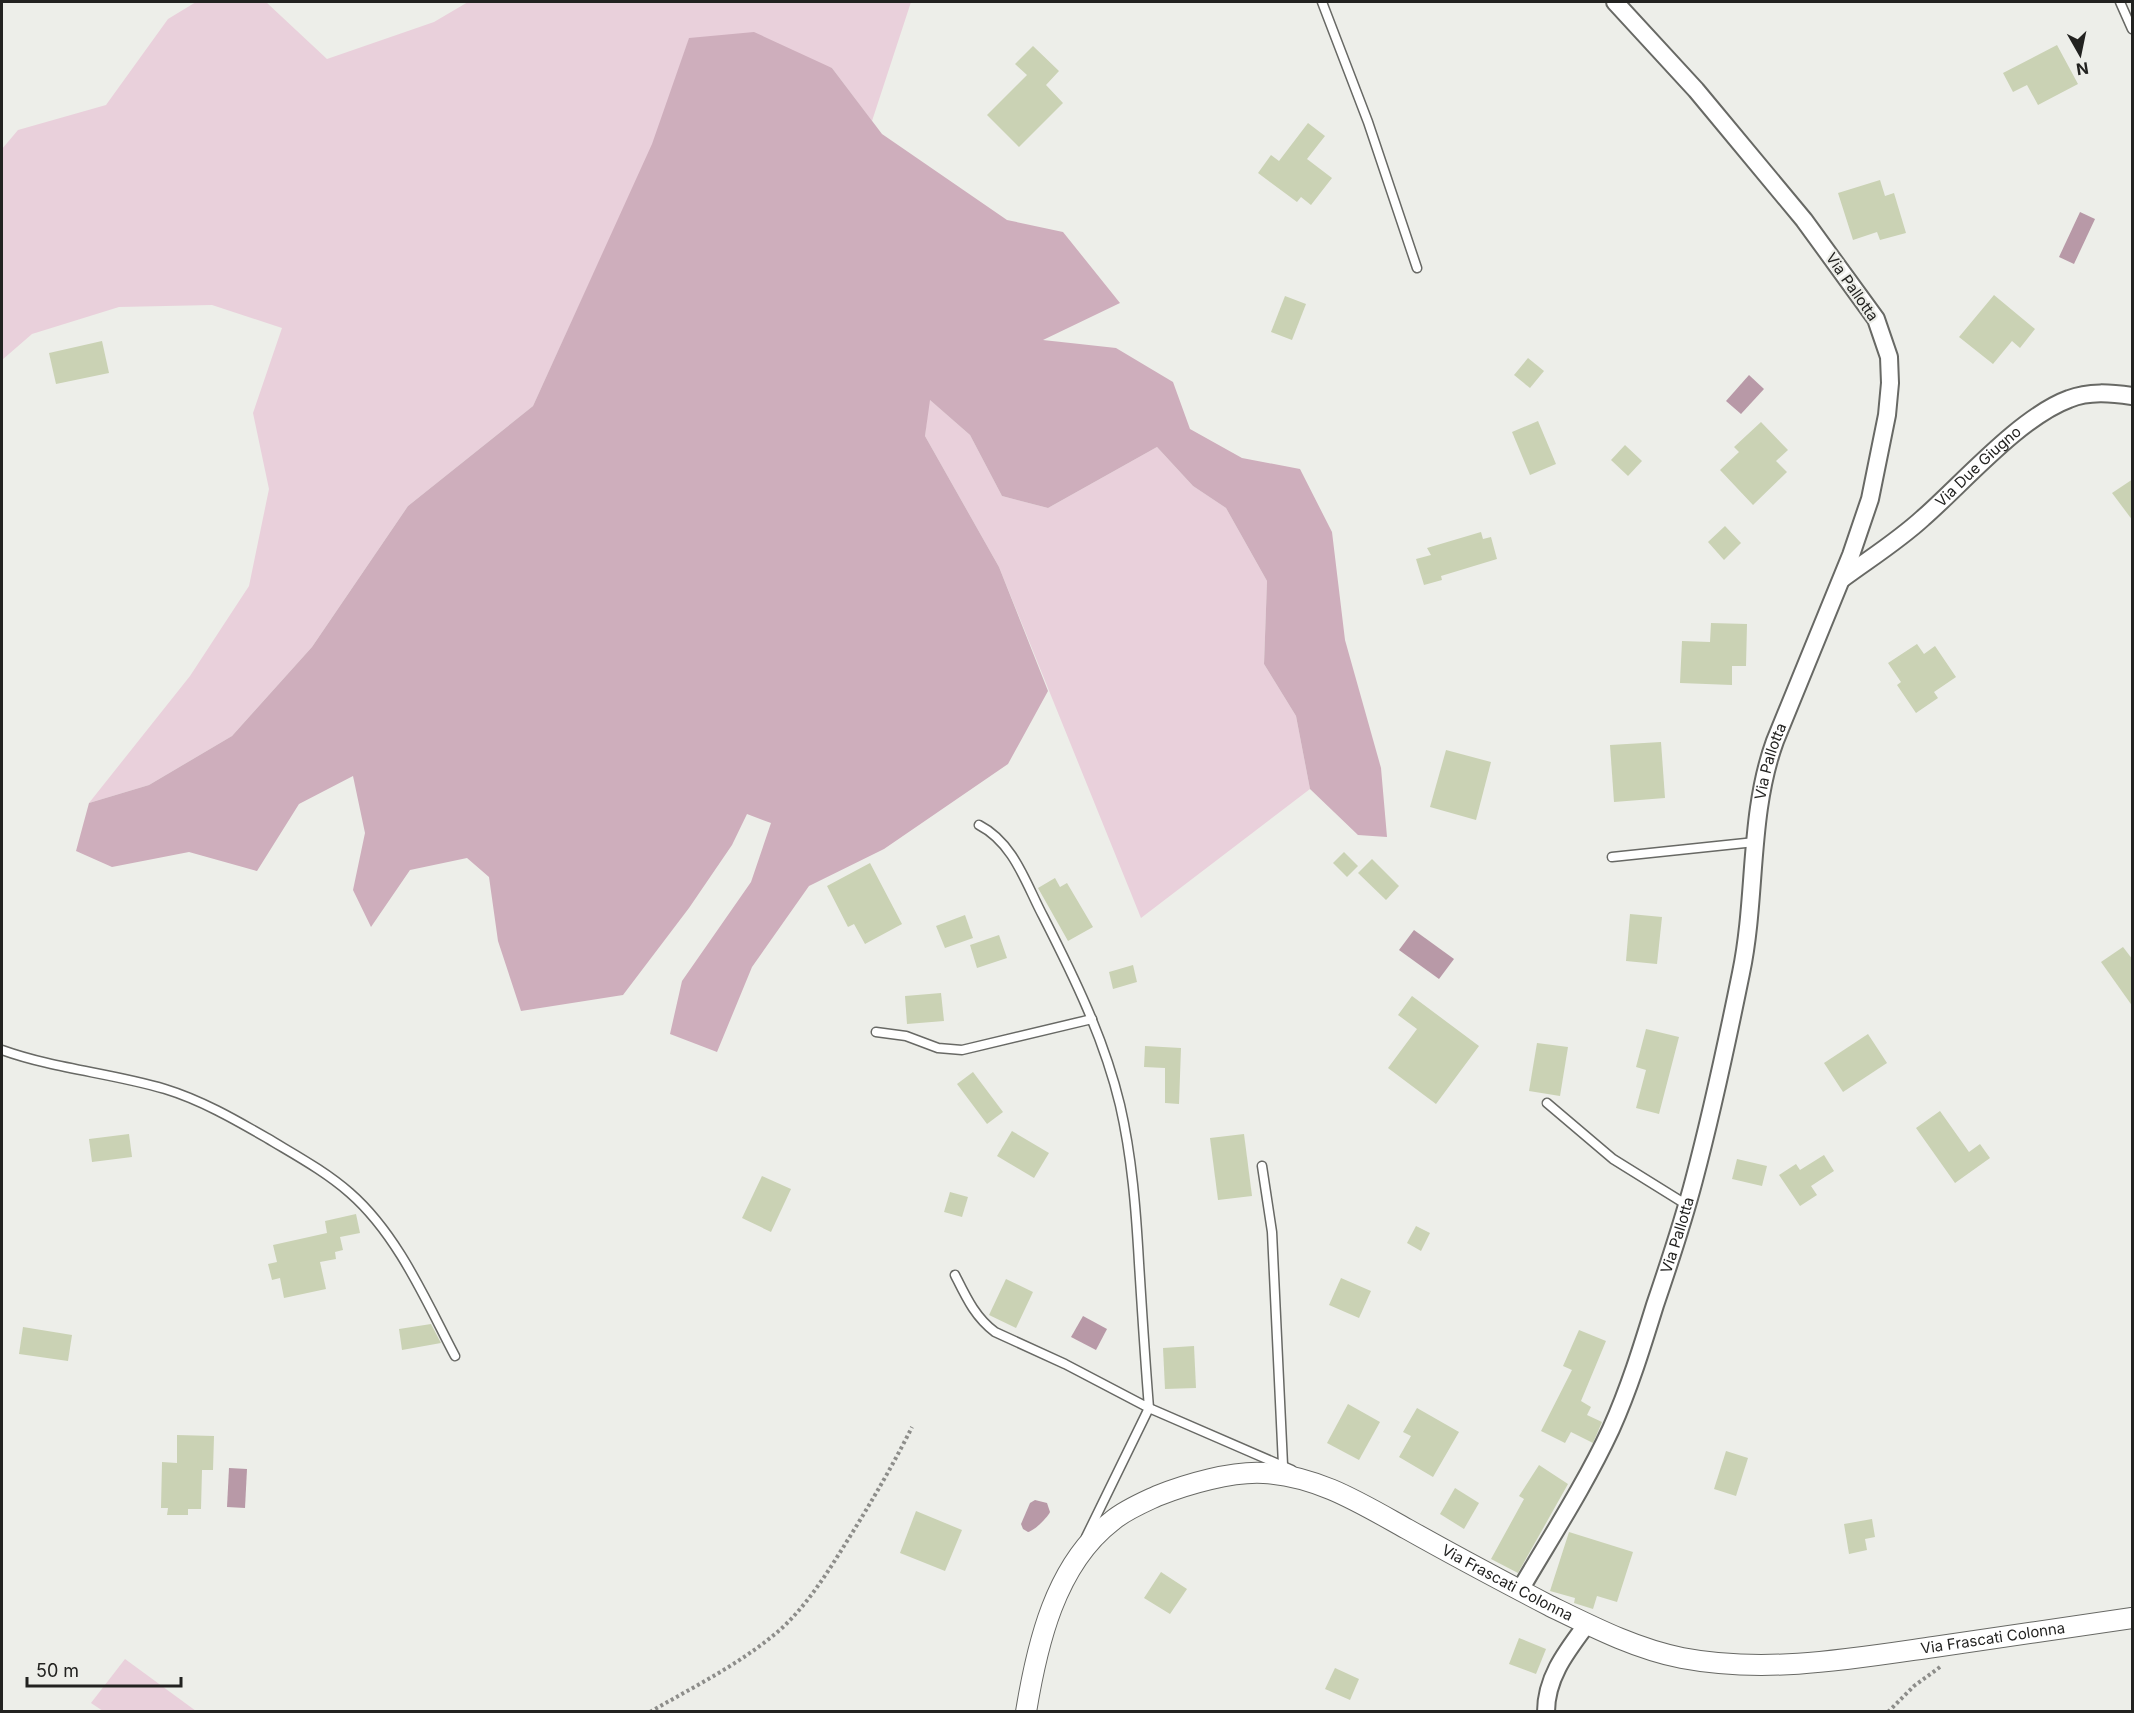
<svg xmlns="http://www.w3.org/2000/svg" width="2134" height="1713" font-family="Inter,sans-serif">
	<rect width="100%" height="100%" fill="#edeee9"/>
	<!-- green -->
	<g fill="#e9d0db">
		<path d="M 196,2 L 266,2 L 327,59 L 434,22 L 468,2 L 911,2 L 872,121 L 832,68 L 689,39 L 653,144 L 533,406 L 408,506 L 312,647 L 232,736 L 149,785 L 89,803 L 190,676 L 249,586 L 269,489 L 253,413 L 282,328 L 212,305 L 119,307 L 32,334 L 2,360 L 2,149 L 18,130 L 106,105 L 168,19 Z"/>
		<path d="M 929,399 L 970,435 L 1002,496 L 1048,508 L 1157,447 L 1193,486 L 1226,508 L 1267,581 L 1264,664 L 1296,716 L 1310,789 L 1141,918 L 999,567 L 925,436 Z"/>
		<path d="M 125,1659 L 196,1711 L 103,1711 L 91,1703 Z"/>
	</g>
	<!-- forest -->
	<path fill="#ceaebc" d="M 754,32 L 832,68 L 882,134 L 1007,220 L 1063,232 L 1120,303 L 1043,340 L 1116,348 L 1173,382 L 1190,429 L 1242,458 L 1300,469 L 1332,532 L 1345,640 L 1381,768 L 1387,837 L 1358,835 L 1310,789 L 1296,716 L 1264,664 L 1267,581 L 1226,508 L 1193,486 L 1157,447 L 1048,508 L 1002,496 L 970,435 L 930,400 L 925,436 L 999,567 L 1048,691 L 1008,764 L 884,849 L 809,886 L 752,967 L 717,1052 L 670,1034 L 682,981 L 751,882 L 771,823 L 747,814 L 732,845 L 689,908 L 623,995 L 521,1011 L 498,941 L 489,877 L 467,858 L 410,870 L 371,927 L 353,890 L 365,833 L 353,776 L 299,804 L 257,871 L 189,852 L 112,867 L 76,851 L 89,803 L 149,785 L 232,736 L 312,647 L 408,506 L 533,406 L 652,144 L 689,38 Z"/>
	<!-- water -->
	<g fill="#b899a7">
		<path d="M 2080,212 L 2095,219 L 2074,264 L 2059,257 Z"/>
		<path d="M 1749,375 L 1764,389 L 1741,414 L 1726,401 Z"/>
		<path d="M 1414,930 L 1454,959 L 1439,979 L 1399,950 Z"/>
		<path d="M 1083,1316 L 1107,1329 L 1096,1350 L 1071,1337 Z"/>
		<path d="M 229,1468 L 247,1469 L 245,1508 L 227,1507 Z"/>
		<path d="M 1035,1500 L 1047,1503 L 1050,1512 C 1048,1517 1034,1531 1028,1532 L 1023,1529 L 1021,1524 L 1030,1503 Z"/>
	</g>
	<!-- building -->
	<g fill="#cad2b4">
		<path d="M 2057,45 L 2078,84 L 2038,105 L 2027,85 L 2013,92 L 2003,73 Z"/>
		<path d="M 1033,46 L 1059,71 L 1046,85 L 1063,103 L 1019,147 L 987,115 L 1027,75 L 1015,64 Z"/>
		<path d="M 1308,123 L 1325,136 L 1307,159 L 1332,178 L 1311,205 L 1301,197 L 1297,202 L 1258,173 L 1271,155 L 1279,161 Z"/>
		<path d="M 1880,180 L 1885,196 L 1894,193 L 1906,233 L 1880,240 L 1877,232 L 1853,240 L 1838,193 Z"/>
		<path d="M 1994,295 L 2035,329 L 2020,348 L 2012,341 L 1993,364 L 1959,337 Z"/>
		<path d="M 1285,296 L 1306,304 L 1292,340 L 1271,332 Z"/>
		<path d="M 102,341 L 109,373 L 56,384 L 49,353 Z"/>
		<path d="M 1528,358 L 1544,371 L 1530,388 L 1514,375 Z"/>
		<path d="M 1538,421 L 1556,464 L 1530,475 L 1512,432 Z"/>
		<path d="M 1761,422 L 1788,450 L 1776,461 L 1787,472 L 1753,505 L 1720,470 L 1739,452 L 1734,447 Z"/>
		<path d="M 1625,445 L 1642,461 L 1628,476 L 1611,460 Z"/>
		<path d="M 2133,479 L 2133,521 L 2112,493 Z"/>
		<path d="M 1725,526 L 1741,543 L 1724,560 L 1708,542 Z"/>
		<path d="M 1481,532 L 1483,539 L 1491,537 L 1497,559 L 1441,576 L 1442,580 L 1424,585 L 1416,559 L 1431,555 L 1427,548 Z"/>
		<path d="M 1711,623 L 1747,624 L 1746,666 L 1732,666 L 1732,685 L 1680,683 L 1682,641 L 1710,642 Z"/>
		<path d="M 1917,644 L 1924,654 L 1935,646 L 1956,677 L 1934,692 L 1938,698 L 1916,713 L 1897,685 L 1901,682 L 1888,663 Z"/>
		<path d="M 1661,742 L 1665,798 L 1614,802 L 1610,745 Z"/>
		<path d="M 1446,750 L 1491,762 L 1476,820 L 1430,807 Z"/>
		<path d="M 1344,852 L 1358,866 L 1347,877 L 1333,863 Z"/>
		<path d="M 1372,859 L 1399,886 L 1386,900 L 1358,873 Z"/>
		<path d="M 870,863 L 902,924 L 865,944 L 854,924 L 848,927 L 827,886 Z"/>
		<path d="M 1055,878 L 1060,887 L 1067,883 L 1093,927 L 1068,941 L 1038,888 Z"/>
		<path d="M 1630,914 L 1662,917 L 1657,964 L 1626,961 Z"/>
		<path d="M 965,915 L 973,938 L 945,948 L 936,926 Z"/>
		<path d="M 999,935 L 1007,958 L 977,968 L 970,945 Z"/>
		<path d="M 2123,947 L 2133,960 L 2133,1007 L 2101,962 Z"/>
		<path d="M 1133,965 L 1137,982 L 1113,989 L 1109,972 Z"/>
		<path d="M 941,993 L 944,1021 L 907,1024 L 905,996 Z"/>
		<path d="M 1412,996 L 1479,1046 L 1436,1104 L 1388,1068 L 1417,1029 L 1398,1015 Z"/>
		<path d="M 1646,1029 L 1679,1037 L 1659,1114 L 1636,1108 L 1646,1070 L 1636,1067 Z"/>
		<path d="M 1868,1034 L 1887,1063 L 1843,1092 L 1824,1063 Z"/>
		<path d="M 1537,1043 L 1568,1047 L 1560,1096 L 1529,1091 Z"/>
		<path d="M 1145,1046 L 1181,1048 L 1179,1104 L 1165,1103 L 1165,1068 L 1144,1067 Z"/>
		<path d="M 973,1072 L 1003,1112 L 987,1124 L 957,1084 Z"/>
		<path d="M 1940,1111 L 1969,1152 L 1980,1144 L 1990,1158 L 1955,1183 L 1916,1128 Z"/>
		<path d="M 1012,1131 L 1049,1153 L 1034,1178 L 997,1156 Z"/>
		<path d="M 129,1134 L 132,1157 L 92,1162 L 89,1139 Z"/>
		<path d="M 1244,1134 L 1252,1196 L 1218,1200 L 1210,1138 Z"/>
		<path d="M 1824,1155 L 1834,1171 L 1811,1186 L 1817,1195 L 1800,1206 L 1779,1175 L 1796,1164 L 1800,1170 Z"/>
		<path d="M 1737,1159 L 1767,1166 L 1762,1186 L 1732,1179 Z"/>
		<path d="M 762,1176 L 791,1189 L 771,1232 L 742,1218 Z"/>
		<path d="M 950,1192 L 968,1197 L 962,1217 L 944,1212 Z"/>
		<path d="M 356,1214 L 360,1233 L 340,1237 L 343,1250 L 335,1252 L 336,1259 L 320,1262 L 326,1289 L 284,1298 L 280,1278 L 272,1280 L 268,1264 L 277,1262 L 273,1245 L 327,1233 L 325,1221 Z"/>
		<path d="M 1416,1226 L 1430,1233 L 1421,1251 L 1407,1243 Z"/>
		<path d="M 1341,1278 L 1371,1291 L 1359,1318 L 1329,1305 Z"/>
		<path d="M 1006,1279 L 1033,1292 L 1016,1328 L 989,1315 Z"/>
		<path d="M 431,1324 L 441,1343 L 402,1350 L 399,1329 Z"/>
		<path d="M 23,1327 L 72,1335 L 68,1361 L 19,1354 Z"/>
		<path d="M 1579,1330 L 1606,1341 L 1581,1401 L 1591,1407 L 1587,1415 L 1602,1422 L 1593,1443 L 1571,1432 L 1565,1443 L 1541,1431 L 1572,1370 L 1563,1366 Z"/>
		<path d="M 1194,1346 L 1196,1388 L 1165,1389 L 1163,1348 Z"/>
		<path d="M 1348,1404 L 1380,1422 L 1359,1460 L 1327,1443 Z"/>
		<path d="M 1417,1408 L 1459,1432 L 1433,1477 L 1399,1457 L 1411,1436 L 1403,1432 Z"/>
		<path d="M 177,1435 L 214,1436 L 213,1470 L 202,1470 L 201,1509 L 188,1509 L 188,1515 L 167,1515 L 168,1508 L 161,1508 L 162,1462 L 177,1463 Z"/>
		<path d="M 1726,1451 L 1748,1458 L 1736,1496 L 1714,1489 Z"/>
		<path d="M 1539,1465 L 1568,1484 L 1518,1573 L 1491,1559 L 1524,1499 L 1519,1496 Z"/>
		<path d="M 1455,1488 L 1479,1503 L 1464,1529 L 1440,1514 Z"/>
		<path d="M 916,1511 L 962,1530 L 945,1571 L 900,1553 Z"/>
		<path d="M 1872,1519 L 1875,1537 L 1865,1539 L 1867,1550 L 1849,1554 L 1844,1524 Z"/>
		<path d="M 1569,1532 L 1633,1552 L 1617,1602 L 1597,1596 L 1593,1609 L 1574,1603 L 1575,1598 L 1550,1591 Z"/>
		<path d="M 1161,1572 L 1187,1589 L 1170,1614 L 1144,1598 Z"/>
		<path d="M 1519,1638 L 1546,1649 L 1536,1674 L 1509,1664 Z"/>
		<path d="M 1335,1668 L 1359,1679 L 1350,1700 L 1325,1689 Z"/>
	</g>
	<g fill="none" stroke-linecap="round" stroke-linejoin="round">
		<!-- service casing -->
		<g stroke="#686965" stroke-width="11">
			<g id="service">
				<path d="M 1322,2 L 1368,122 L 1417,268"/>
				<path d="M 2120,2 L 2132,29"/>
				<path d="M 1612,857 L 1755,842"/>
				<path d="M 876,1032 L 906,1036 L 938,1048 L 962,1050 L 1092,1019"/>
				<path d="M 2,1050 C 55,1069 111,1073 165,1089 C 201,1100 234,1119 267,1138 C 295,1155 325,1171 350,1193 C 398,1235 426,1301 455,1356"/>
				<path d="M 1547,1103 L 1613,1159 L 1687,1205"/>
				<path d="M 1262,1166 L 1272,1232 L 1283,1465"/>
				<path d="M 955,1275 C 966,1297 975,1317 995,1332 L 1065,1364 L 1149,1408 C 1145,1359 1142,1311 1139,1263 C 1136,1210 1132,1157 1120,1105 C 1104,1038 1074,977 1043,916 C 1026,884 1014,843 979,825"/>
				<path d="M 1086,1537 L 1149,1408 L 1292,1470"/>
			</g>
		</g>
		<!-- minor casing -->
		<g stroke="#686965" stroke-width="20">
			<g id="minor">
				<path id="s1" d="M 1842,579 C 1869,559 1898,541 1923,518 C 1963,483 2020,417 2069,399 C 2089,391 2111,393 2132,396"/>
				<path id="s2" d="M 1520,1590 C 1551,1537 1585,1485 1611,1429 C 1629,1389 1642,1347 1655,1305 C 1669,1264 1683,1222 1694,1180 C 1712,1112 1727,1042 1741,973 C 1757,896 1748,815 1775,741 L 1851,555 L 1870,499 L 1887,415 L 1890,383 L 1889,357 L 1876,319 L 1804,220 L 1696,90 L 1615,2"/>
				<path d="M 1546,1712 C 1546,1677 1567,1651 1587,1624"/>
			</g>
		</g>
		<!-- tertiary casing -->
		<g stroke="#686965" stroke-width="22">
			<g id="tertiary">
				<path id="s3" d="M 1026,1712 C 1037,1645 1055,1565 1112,1521 C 1125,1510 1142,1503 1157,1496 C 1187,1484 1232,1471 1264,1473 C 1318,1476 1362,1504 1407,1529 C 1455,1556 1502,1581 1550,1606 C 1593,1627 1636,1649 1682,1658 C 1766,1674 1851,1659 1934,1647 C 2000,1637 2066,1628 2132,1618"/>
			</g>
		</g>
		<!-- path -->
		<g stroke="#8d8d8a" stroke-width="4" stroke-dasharray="3 3" stroke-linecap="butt">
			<path d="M 650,1712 C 695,1686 742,1663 781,1629 C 809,1603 829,1570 849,1538 C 872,1501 893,1465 912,1427"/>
			<path d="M 1888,1712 L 1914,1686 L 1940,1667"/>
		</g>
		<!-- service -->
		<use href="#service" stroke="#fff" stroke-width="8"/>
		<!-- minor -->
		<use href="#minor" stroke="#fff" stroke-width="16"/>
		<!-- tertiary -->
		<use href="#tertiary" stroke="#fff" stroke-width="20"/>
	</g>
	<g text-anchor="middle" stroke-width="4.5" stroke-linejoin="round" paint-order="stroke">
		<!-- street labels -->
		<g font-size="15" fill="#222220" stroke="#edeee9">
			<text transform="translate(1852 287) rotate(55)" y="5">Via Pallotta</text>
			<text dy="5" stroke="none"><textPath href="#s1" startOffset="177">Via Due Giugno</textPath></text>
			<text dy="5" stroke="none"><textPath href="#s2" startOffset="874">Via Pallotta</textPath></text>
			<text dy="5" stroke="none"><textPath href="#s2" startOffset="390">Via Pallotta</textPath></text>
			<text dy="5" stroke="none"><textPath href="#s3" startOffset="645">Via Frascati Colonna</textPath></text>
			<text dy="5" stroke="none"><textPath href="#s3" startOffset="1149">Via Frascati Colonna</textPath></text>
		</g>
	</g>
	<!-- border -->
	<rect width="2134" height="1713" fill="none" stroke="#222220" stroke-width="6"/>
	<!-- north arrow -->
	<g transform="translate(2080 54) rotate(171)" stroke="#edeee9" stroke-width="4.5" paint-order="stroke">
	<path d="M0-4.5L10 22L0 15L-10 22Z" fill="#222220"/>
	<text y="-9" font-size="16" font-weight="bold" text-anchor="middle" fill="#222220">N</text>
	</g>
	<!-- scale -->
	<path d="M27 1677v9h154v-9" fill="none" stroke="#222220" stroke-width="3"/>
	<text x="36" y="1677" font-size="18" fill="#222220" stroke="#edeee9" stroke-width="4.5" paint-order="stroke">50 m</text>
</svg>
